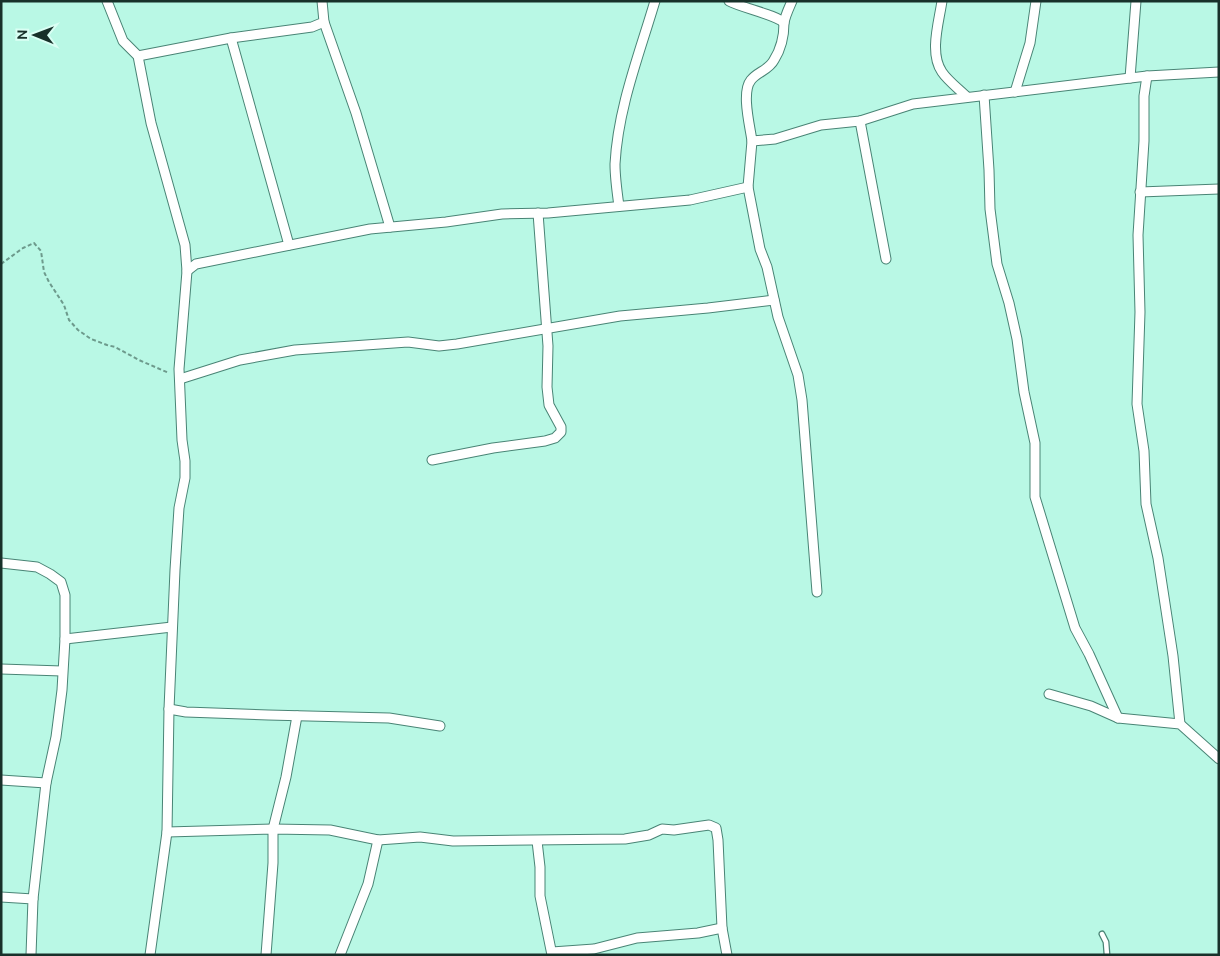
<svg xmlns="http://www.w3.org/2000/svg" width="1220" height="956" font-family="Ubuntu,sans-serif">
	<rect width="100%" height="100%" fill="#b9f8e5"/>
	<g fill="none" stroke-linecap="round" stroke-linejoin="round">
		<!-- service casing -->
		<g stroke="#498475" stroke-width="7">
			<path id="service" d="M 1102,934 L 1106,942 L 1107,955"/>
		</g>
		<!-- minor casing -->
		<g stroke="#498475" stroke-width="11">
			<g id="minor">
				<path d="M 107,1 L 123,41 L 138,56 L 151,123 L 185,245 L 187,271 L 179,369 L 182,440 L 185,461 L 185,478 L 179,508 L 175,570 L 169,709 L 167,832 L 150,955"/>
				<path d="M 729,1 C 742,8 777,15 784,23"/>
				<path d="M 792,1 C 789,8 785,16 784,23 C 784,35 781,49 774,60 C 769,70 757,72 751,80 C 741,92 750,126 752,141 L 775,139 L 821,125 L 860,121 L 913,104 L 1147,76 L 1219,72"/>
				<path d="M 942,1 C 939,22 929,53 942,72 C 948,81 959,89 967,97"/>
				<path d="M 324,22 L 356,113 L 390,227"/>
				<path d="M 231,38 L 289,245"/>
				<path d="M 138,56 L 231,38 L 312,27 L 324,22 L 322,1"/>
				<path d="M 1147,76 L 1144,96 L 1144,141 L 1138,235 L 1140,312 L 1137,404 L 1144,451 L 1146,504 L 1158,558 L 1173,656 L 1180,724"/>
				<path d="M 1130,78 L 1136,1"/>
				<path d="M 1015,92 L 1030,43 L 1036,1"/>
				<path d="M 984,95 L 989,170 L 990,209 L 997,264 L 1009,303 L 1017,339 L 1024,392 L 1035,443 L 1035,497 L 1075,628 L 1089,654 L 1118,718"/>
				<path d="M 860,121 L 886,259"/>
				<path d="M 752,141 L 748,187 L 760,249 L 767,267 L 778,317 L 798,375 L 802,400 L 817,592"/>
				<path d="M 1140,192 L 1219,189"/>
				<path d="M 619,206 C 617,192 615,178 615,164 C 618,108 639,55 655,1"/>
				<path d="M 187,271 L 196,264 L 370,229 L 446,222 L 502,214 L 548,213 L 690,200 L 748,187"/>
				<path d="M 180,379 L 240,360 L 295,350 L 408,342 L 439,346 L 457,344 L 620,316 L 708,308 L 774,300"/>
				<path d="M 432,460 L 493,448 L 545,441 L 555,438 L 561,432 L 561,427 L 549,405 L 547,387 L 548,346 L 538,213"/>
				<path d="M 1,563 L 37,567 L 50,574 L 61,582 L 65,595 L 65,639 L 62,690 L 56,737 L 46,783 L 33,899"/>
				<path d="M 65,639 L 172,627"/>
				<path d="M 1,669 L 62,671"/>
				<path d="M 1049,694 L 1091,706 L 1118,718 L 1180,724 L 1219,759"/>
				<path d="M 169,709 L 186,712 L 268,715 L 389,718 L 440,726"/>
				<path d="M 1,780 L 46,783"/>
				<path d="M 167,832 L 273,829 L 330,830 L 378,840 L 420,837 L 453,841 L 625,839 L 649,835 L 662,829 L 674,830 L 709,825 L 716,828 L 718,840 L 722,928 L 727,955"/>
				<path d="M 537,841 L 540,867 L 540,896 L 552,955"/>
				<path d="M 1,897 L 33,899 L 31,955"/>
				<path d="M 552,952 L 594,949 L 637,938 L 698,933 L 722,928"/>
				<path d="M 266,955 L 273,863 L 273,829 L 286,777 L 297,716"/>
				<path d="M 340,955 L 368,884 L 378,840"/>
			</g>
		</g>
		<!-- path -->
		<path stroke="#6d9a8c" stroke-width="2" stroke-dasharray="4 2.5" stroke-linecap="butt" d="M 1,264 L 23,248 L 34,243 L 41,251 L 44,272 L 49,282 L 64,305 L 69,320 L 78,330 L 91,339 L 107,345 L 115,347 L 139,360 L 169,373"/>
		<!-- service -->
		<use href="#service" stroke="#fff" stroke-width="4.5"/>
		<!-- minor -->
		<use href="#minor" stroke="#fff" stroke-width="9"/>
	</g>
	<!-- border -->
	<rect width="1220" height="956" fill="none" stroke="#18312a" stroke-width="5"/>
	<!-- north arrow -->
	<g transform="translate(35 35) rotate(271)" stroke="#dafff4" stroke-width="4" paint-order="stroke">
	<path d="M0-4L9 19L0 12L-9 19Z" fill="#18312a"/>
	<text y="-8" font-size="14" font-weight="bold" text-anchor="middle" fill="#18312a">N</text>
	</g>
</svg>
